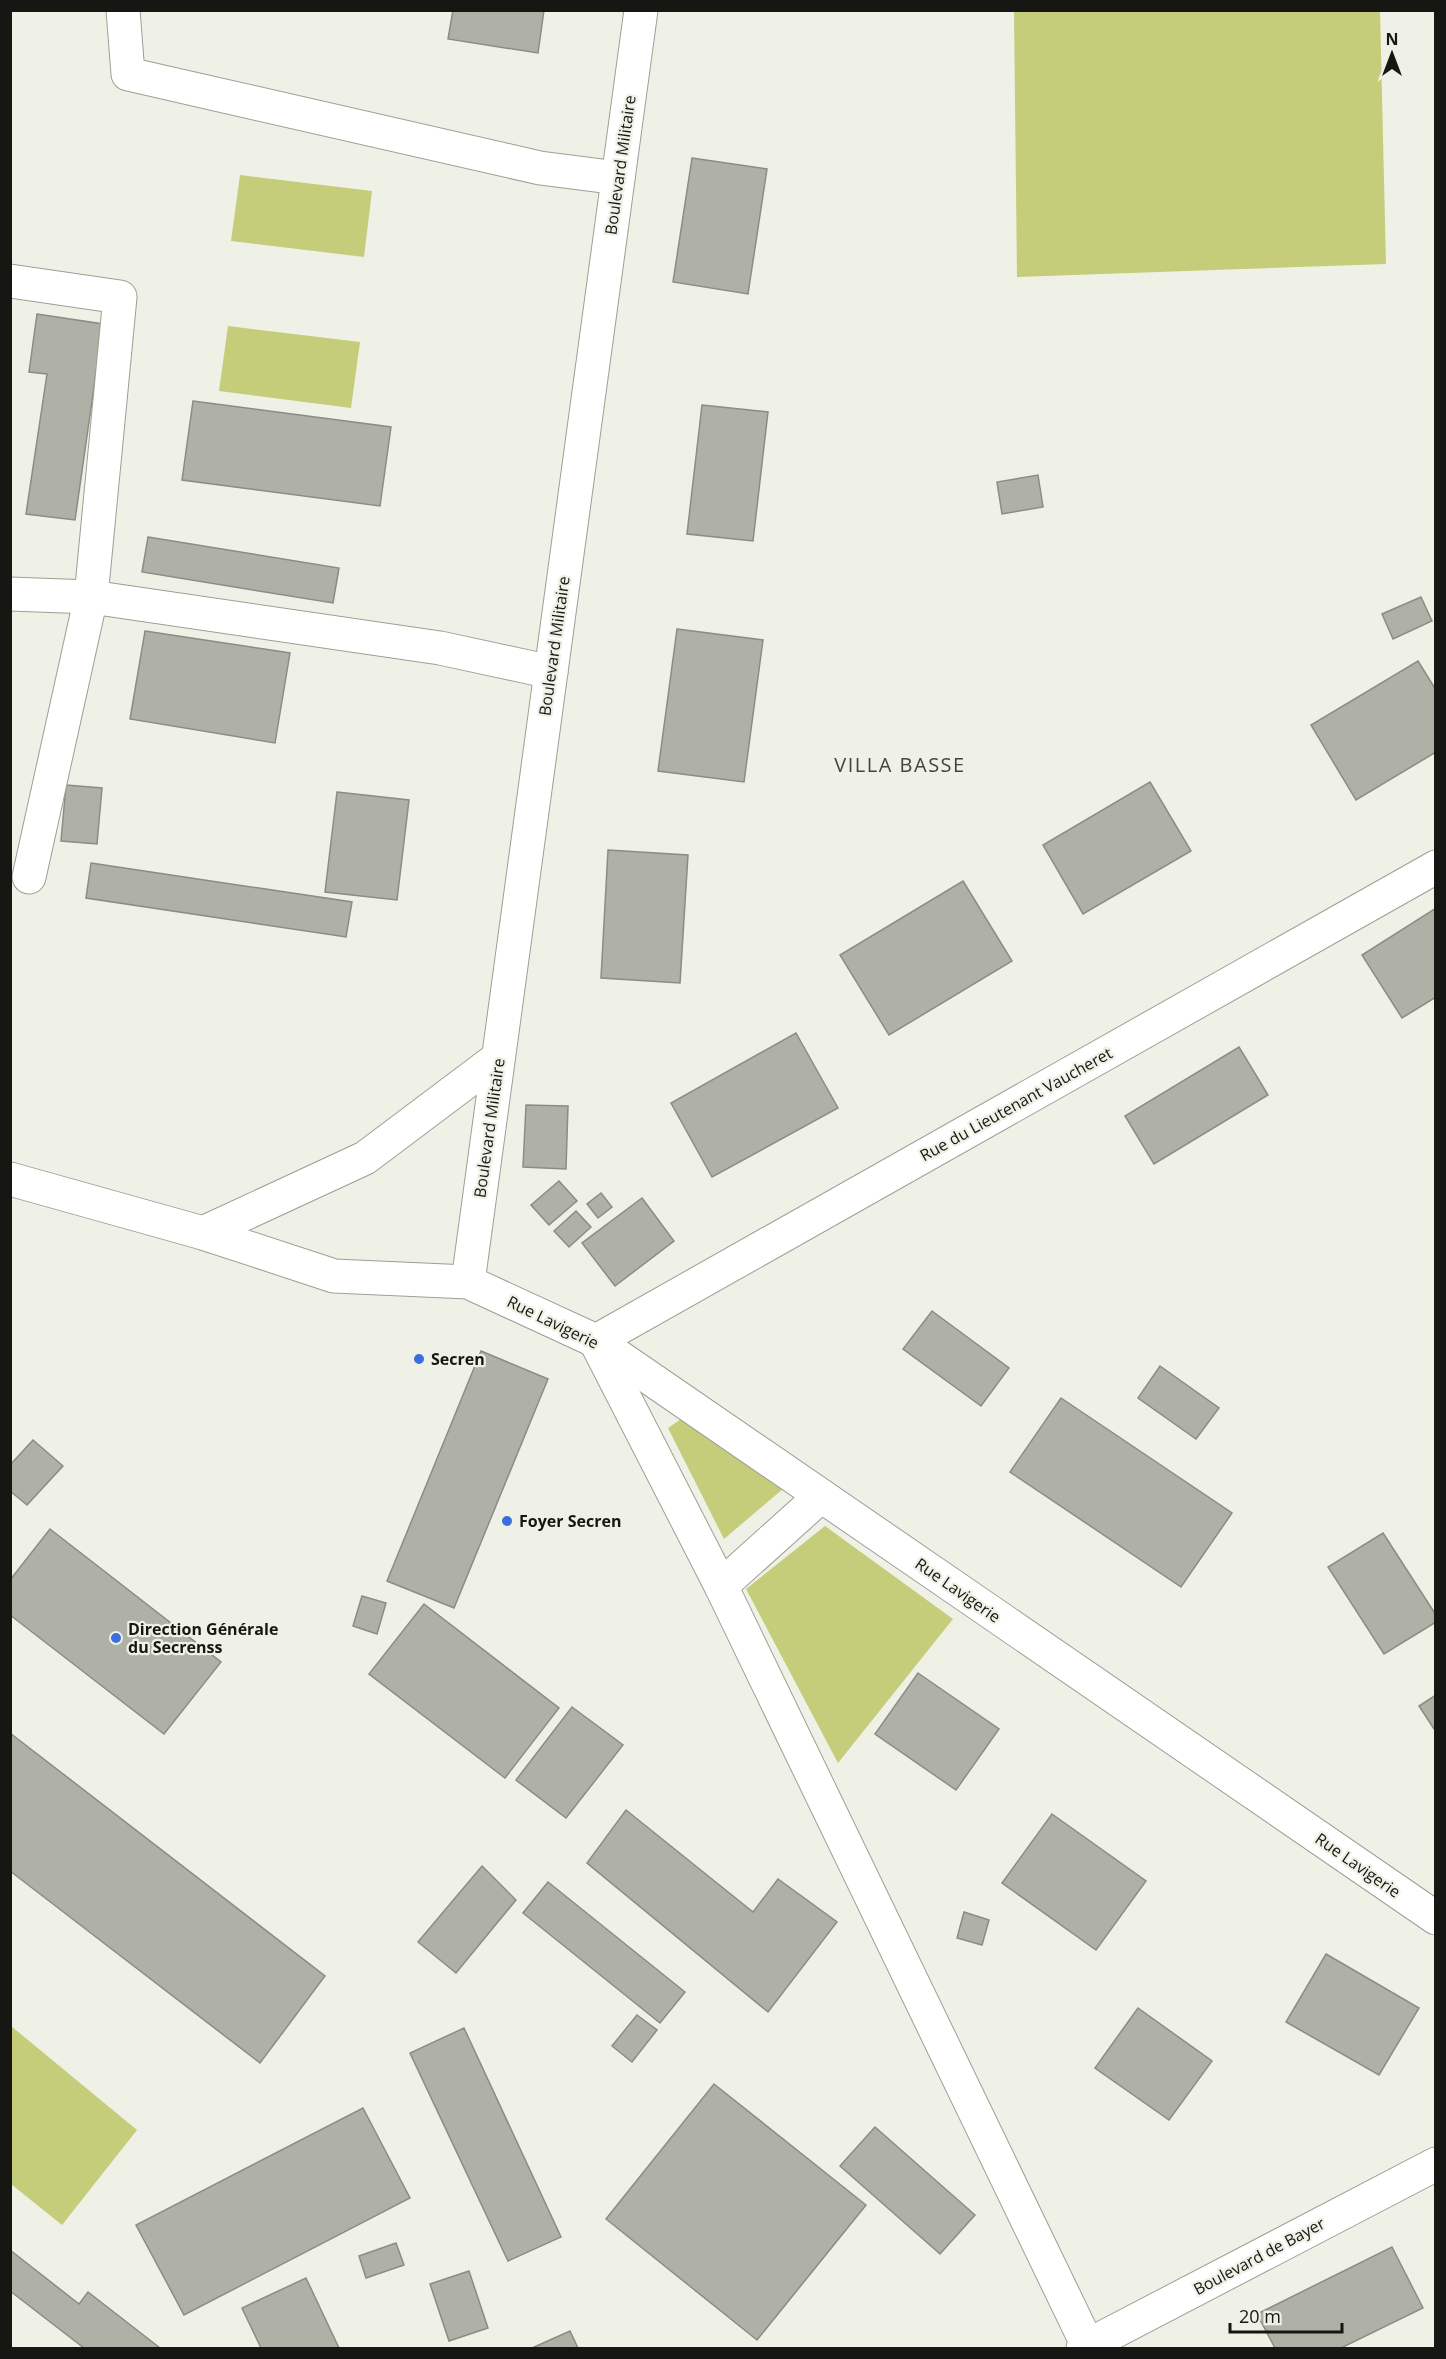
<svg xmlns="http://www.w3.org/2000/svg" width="1446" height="2359" font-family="'Open Sans',sans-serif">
	<rect width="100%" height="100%" fill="#eff1e6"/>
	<!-- green -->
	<g fill="#c5cc7a">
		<path d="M 1014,11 L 1380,11 L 1386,264 L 1017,277 Z"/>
		<path d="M 240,175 L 372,191 L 364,257 L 231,241 Z"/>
		<path d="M 228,326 L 360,342 L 351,408 L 219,391 Z"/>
		<path d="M 681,1419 L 784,1488 L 724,1539 L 668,1428 Z"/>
		<path d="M 825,1526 L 953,1619 L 838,1763 L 746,1589 Z"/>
		<path d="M 11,2026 L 137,2130 L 62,2225 L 11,2184 Z"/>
	</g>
	<!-- building -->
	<g fill="#afb1a6" stroke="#8b8c83" stroke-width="1.5">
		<path d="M 453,10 L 544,10 L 538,53 L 448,39 Z"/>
		<path d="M 692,158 L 767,169 L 748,294 L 673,282 Z"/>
		<path d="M 37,314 L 103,324 L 75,520 L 26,514 L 47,374 L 29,372 Z"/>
		<path d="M 193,401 L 391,427 L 380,506 L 182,480 Z"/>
		<path d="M 702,405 L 768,412 L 753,541 L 687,534 Z"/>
		<path d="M 1038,475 L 1043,507 L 1002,514 L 997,482 Z"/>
		<path d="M 148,537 L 339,568 L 333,603 L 142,572 Z"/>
		<path d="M 1421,597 L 1432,621 L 1393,639 L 1382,614 Z"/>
		<path d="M 677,629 L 763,640 L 744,782 L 658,771 Z"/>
		<path d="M 145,631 L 290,653 L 275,743 L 130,719 Z"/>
		<path d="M 1418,661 L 1436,690 L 1436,752 L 1356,800 L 1311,725 Z"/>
		<path d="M 1150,782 L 1191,851 L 1083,914 L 1043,845 Z"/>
		<path d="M 66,785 L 102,788 L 97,844 L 61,841 Z"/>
		<path d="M 337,792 L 409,800 L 397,900 L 325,892 Z"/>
		<path d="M 608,850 L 688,855 L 680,983 L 601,978 Z"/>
		<path d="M 91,863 L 352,902 L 346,937 L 86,898 Z"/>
		<path d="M 963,881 L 1012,961 L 889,1035 L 840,955 Z"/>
		<path d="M 1436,908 L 1436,997 L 1402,1018 L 1362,955 Z"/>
		<path d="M 796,1033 L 838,1108 L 712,1177 L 671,1103 Z"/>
		<path d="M 1239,1047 L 1268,1095 L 1154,1164 L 1125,1116 Z"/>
		<path d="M 526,1105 L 568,1106 L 566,1169 L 523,1167 Z"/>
		<path d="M 559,1181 L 577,1201 L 549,1225 L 531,1205 Z"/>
		<path d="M 601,1193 L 612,1207 L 598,1218 L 587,1204 Z"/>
		<path d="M 642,1198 L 674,1241 L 615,1286 L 582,1243 Z"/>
		<path d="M 576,1211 L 591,1227 L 569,1247 L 554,1231 Z"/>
		<path d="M 932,1311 L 1009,1368 L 981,1406 L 903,1349 Z"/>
		<path d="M 481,1351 L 548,1379 L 454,1608 L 387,1581 Z"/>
		<path d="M 1160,1366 L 1219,1408 L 1196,1439 L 1138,1398 Z"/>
		<path d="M 1061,1398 L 1232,1513 L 1181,1587 L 1010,1472 Z"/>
		<path d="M 33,1440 L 63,1466 L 27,1505 L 10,1491 L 10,1465 Z"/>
		<path d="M 50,1529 L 221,1662 L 164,1734 L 10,1615 L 10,1580 Z"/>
		<path d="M 1383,1533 L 1436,1615 L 1436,1622 L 1384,1654 L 1328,1567 Z"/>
		<path d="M 362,1596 L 386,1603 L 377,1634 L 353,1626 Z"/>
		<path d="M 424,1604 L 559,1708 L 505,1778 L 369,1674 Z"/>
		<path d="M 918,1673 L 999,1729 L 956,1790 L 875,1734 Z"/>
		<path d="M 1436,1695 L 1436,1732 L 1419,1706 Z"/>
		<path d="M 572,1707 L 623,1745 L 566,1818 L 516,1780 Z"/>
		<path d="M 10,1733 L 325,1976 L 260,2063 L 10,1871 Z"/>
		<path d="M 626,1810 L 753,1912 L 778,1879 L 837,1922 L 768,2012 L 587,1863 Z"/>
		<path d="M 1052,1814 L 1146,1881 L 1096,1950 L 1002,1883 Z"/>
		<path d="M 482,1866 L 516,1900 L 456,1973 L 418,1942 Z"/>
		<path d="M 548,1882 L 685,1992 L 660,2023 L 523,1913 Z"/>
		<path d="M 964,1912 L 989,1920 L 982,1945 L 957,1938 Z"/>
		<path d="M 1326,1954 L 1419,2008 L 1379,2075 L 1286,2022 Z"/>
		<path d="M 1138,2008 L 1212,2061 L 1169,2120 L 1095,2068 Z"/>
		<path d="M 637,2015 L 657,2030 L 632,2062 L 612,2046 Z"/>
		<path d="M 464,2028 L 561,2237 L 508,2261 L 410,2053 Z"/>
		<path d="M 714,2084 L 866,2205 L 757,2340 L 606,2219 Z"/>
		<path d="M 363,2108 L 410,2198 L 184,2315 L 136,2225 Z"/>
		<path d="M 875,2127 L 975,2215 L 940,2254 L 840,2166 Z"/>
		<path d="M 396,2243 L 404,2265 L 366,2278 L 359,2256 Z"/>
		<path d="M 1392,2247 L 1423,2308 L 1341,2348 L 1275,2348 L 1257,2314 Z"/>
		<path d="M 10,2250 L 79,2304 L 88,2292 L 160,2348 L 84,2348 L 10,2291 Z"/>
		<path d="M 469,2271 L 488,2328 L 449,2341 L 430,2284 Z"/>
		<path d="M 306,2278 L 339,2348 L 261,2348 L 242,2308 Z"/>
		<path d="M 570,2331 L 578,2348 L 532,2348 Z"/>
	</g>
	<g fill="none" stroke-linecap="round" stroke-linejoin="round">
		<!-- minor casing -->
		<g stroke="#9d9f95" stroke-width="35">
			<g id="minor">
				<path d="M 123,10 L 128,74 L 540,168 L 618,178"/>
				<path d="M 10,281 L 120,297 L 91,597 L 29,877"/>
				<path d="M 10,594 L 91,597 L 440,648 L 551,672"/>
				<path d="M 10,1179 L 203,1233 L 334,1276 L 468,1282 L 596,1341 L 1436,1918"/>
				<path d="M 203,1233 L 365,1158 L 498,1058"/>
				<path d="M 468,1282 L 641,10"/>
				<path d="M 596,1341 L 1436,867"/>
				<path d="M 598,1346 L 721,1586 L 1089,2348"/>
				<path d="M 721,1586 L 821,1496"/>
				<path d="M 1083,2348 L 1436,2164"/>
			</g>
		</g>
		<!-- minor -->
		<use href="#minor" stroke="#fff" stroke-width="33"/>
	</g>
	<!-- markers -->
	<g fill="#3a6ede" stroke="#eff1e6" stroke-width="2">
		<circle cx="419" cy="1359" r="6"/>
		<circle cx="507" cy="1521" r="6"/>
		<circle cx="116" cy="1638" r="6"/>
	</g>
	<g text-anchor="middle" stroke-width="4.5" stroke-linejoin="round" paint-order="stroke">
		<!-- street labels -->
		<g font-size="16" fill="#161613" stroke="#eff1e6">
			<text transform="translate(620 165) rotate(-82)" y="6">Boulevard Militaire</text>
			<text transform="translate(554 646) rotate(-82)" y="6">Boulevard Militaire</text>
			<text transform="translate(1016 1104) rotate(-29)" y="6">Rue du Lieutenant Vaucheret</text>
			<text transform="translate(489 1128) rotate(-82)" y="6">Boulevard Militaire</text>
			<text transform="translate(553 1322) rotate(26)" y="6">Rue Lavigerie</text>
			<text transform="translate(958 1590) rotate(35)" y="6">Rue Lavigerie</text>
			<text transform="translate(1358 1865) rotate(35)" y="6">Rue Lavigerie</text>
			<text transform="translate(1259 2256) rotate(-28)" y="6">Boulevard de Bayer</text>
		</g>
		<!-- poi labels -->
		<g font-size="16" font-weight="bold" fill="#161613" stroke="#eff1e6" text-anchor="start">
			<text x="431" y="1365">Secren</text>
			<text x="519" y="1527">Foyer Secren</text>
			<text x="128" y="1635">Direction Générale<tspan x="128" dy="18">du Secrenss</tspan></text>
		</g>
		<!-- quarter labels -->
		<g font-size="20" letter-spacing="1.5" fill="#43443c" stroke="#eff1e6">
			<text x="900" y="772">VILLA BASSE</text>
		</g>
	</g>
	<!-- border -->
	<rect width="1446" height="2359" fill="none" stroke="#161613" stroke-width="24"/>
	<!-- north arrow -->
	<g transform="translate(1392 54)" stroke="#eff1e6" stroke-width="4.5" paint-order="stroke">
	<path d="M0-4.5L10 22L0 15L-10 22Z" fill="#161613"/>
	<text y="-9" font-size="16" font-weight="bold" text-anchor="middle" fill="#161613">N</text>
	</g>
	<!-- scale -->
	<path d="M1230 2323v9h112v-9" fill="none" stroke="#161613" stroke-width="3"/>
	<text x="1239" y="2323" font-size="18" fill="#161613" stroke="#eff1e6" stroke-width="4.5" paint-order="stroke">20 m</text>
</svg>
